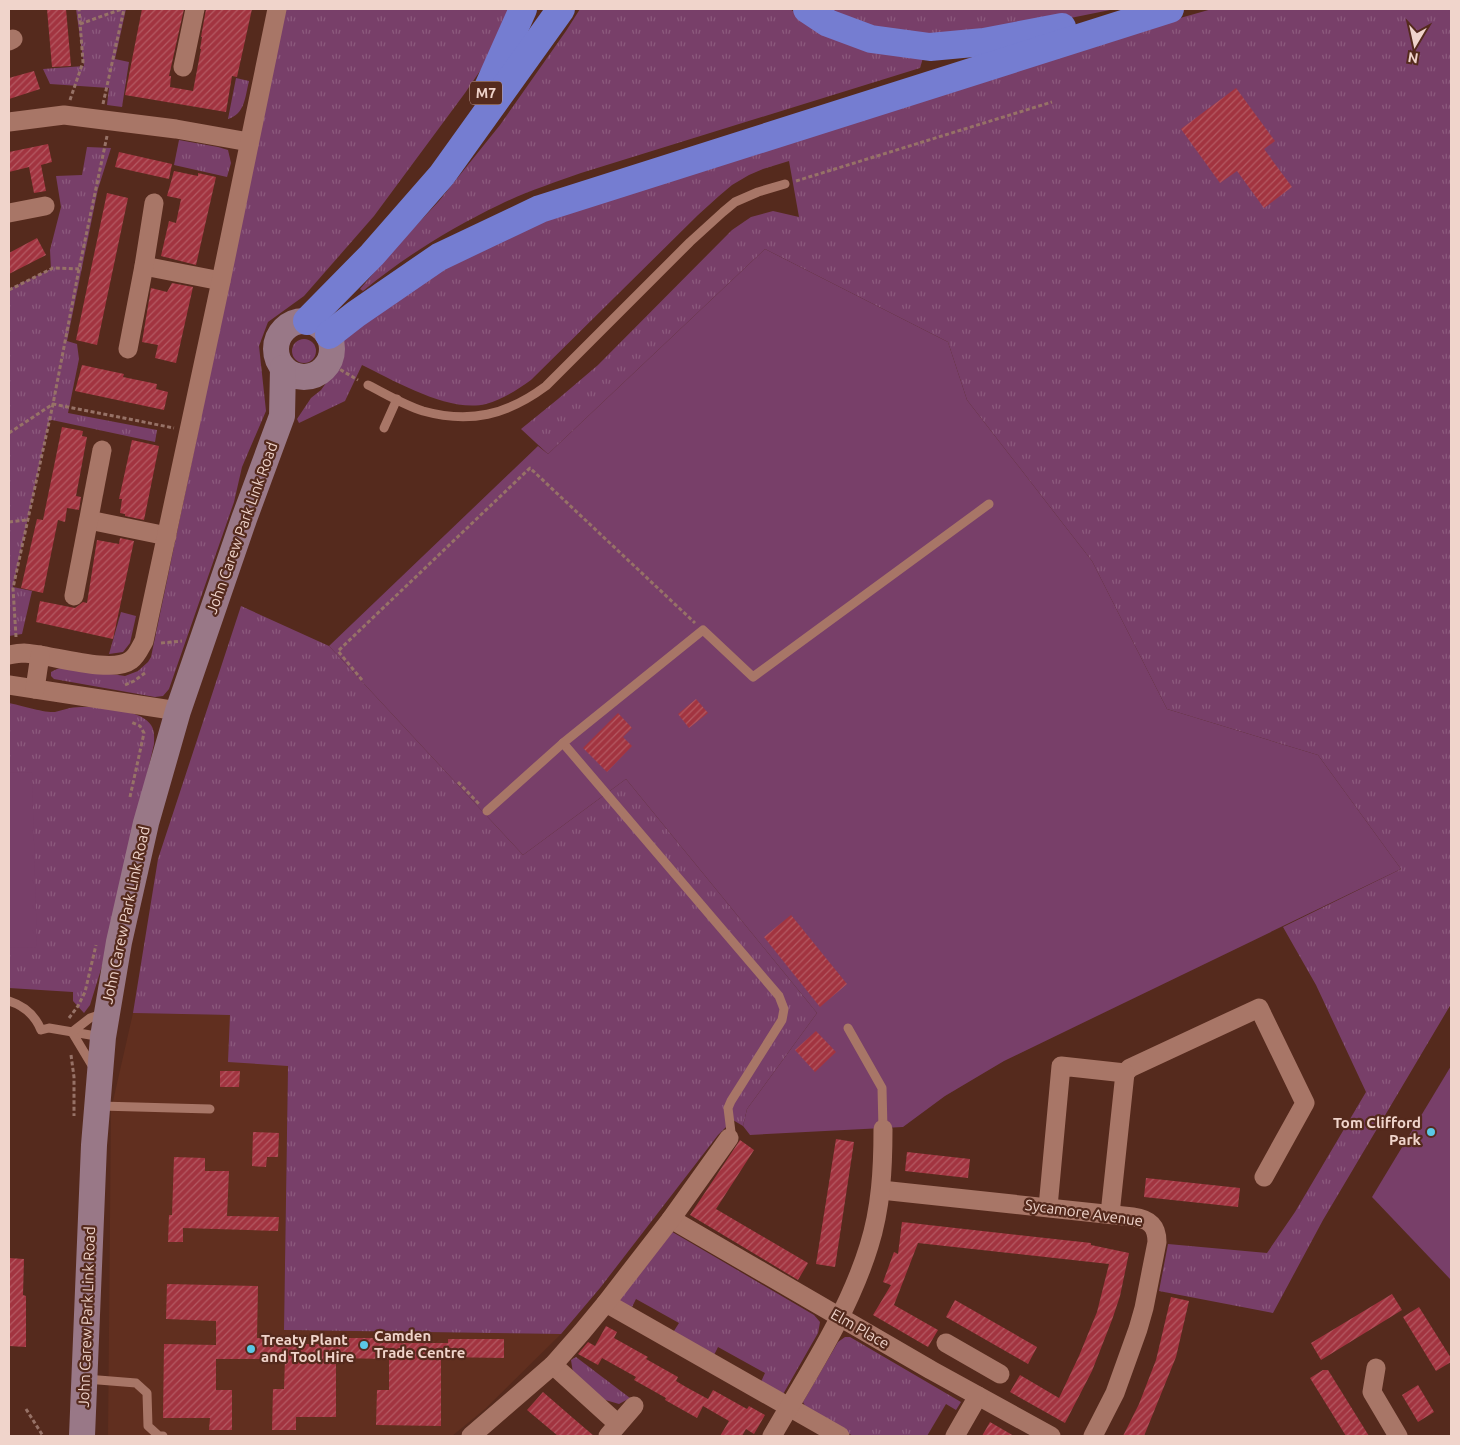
<svg xmlns="http://www.w3.org/2000/svg" width="1460" height="1445" font-family="Ubuntu,sans-serif">
	<defs>
		<pattern id="grass-tufts" width="24" height="20" patternUnits="userSpaceOnUse" patternTransform="scale(1.25)"><rect width="24" height="20" fill="#783f69"/><path d="M3 7l-1-3M5 7V3M7 7l1-3M15 17l-1-3M17 17v-4M19 17l1-3" fill="none" stroke="#8c5a7d"/></pattern>
		<pattern id="building-hatch" width="6" height="6" patternUnits="userSpaceOnUse" patternTransform="scale(1.25)"><rect width="6" height="6" fill="#a23440"/><path d="M-1 1l2-2M0 6l6-6M5 7l2-2" fill="none" stroke="#b45a63"/></pattern>
	</defs>
	<rect width="100%" height="100%" fill="#552a1d"/>
	<!-- built -->
	<path fill="#612f1f" d="M 133,1013 L 230,1015 L 288,1066 L 284,1330 L 561,1334 L 485,1409 L 452,1436 L 108,1436 L 111,1110 Z"/>
	<!-- grass -->
	<g fill="url(#grass-tufts)">
		<path d="M 76,9 L 126,9 L 115,59 L 129,62 L 122,107 L 107,105 L 109,88 L 50,84 L 43,69 L 84,66 Z"/>
		<path d="M 286,9 L 511,9 L 482,68 L 465,93 L 374,216 L 304,296 L 268,322 L 259,346 L 266,411 L 242,467 L 234,502 L 169,689 L 163,696 L 155,697 L 54,679 L 51,676 L 51,672 L 57,669 L 63,667 L 125,676 L 138,671 L 148,662 L 151,657 Z"/>
		<path d="M 580,9 L 790,9 L 806,20 L 923,58 L 920,68 L 581,173 C 553,183 525,192 499,205 C 451,228 404,257 363,291 L 360,289 L 396,247 L 439,201 L 500,125 L 566,31 Z"/>
		<path d="M 825,9 L 1115,9 L 1011,30 L 891,37 Z"/>
		<path d="M 1212,9 L 1451,9 L 1451,1004 L 1323,1220 L 1273,1313 L 1159,1291 L 1168,1244 L 1267,1253 L 1295,1212 L 1366,1092 L 1316,985 L 1283,927 L 1401,869 L 1318,755 L 1167,709 L 1092,561 L 967,400 L 948,342 L 765,249 L 548,454 L 521,429 L 558,399 L 598,365 L 732,230 L 751,217 L 773,211 L 799,217 L 789,161 L 763,169 L 749,175 L 732,185 L 719,196 L 698,215 L 531,380 C 517,390 503,399 486,404 C 449,413 395,381 362,365 L 345,401 L 299,423 L 297,419 L 311,398 L 321,390 L 329,379 L 340,353 L 342,340 L 372,313 L 468,254 L 531,223 L 1035,59 Z"/>
		<path d="M 236,78 L 249,81 C 245,97 245,114 228,119 Z"/>
		<path d="M 179,140 L 218,147 L 228,150 L 231,163 L 227,177 L 174,165 Z"/>
		<path d="M 87,147 L 111,148 L 98,189 L 67,341 L 77,344 L 79,359 L 68,413 L 157,430 L 155,442 L 52,420 L 49,421 L 13,587 L 32,591 L 22,634 L 9,636 L 9,289 L 51,269 L 50,250 L 61,207 L 56,176 L 82,175 Z"/>
		<circle cx="304" cy="351" r="12"/>
		<path d="M 241,606 L 329,646 L 523,855 L 626,779 L 817,1013 L 747,1109 L 743,1126 L 733,1120 L 718,1135 L 600,1288 L 561,1334 L 284,1330 L 288,1066 L 228,1062 L 230,1015 L 133,1013 L 158,859 Z"/>
		<path d="M 121,612 L 136,616 L 130,643 L 123,652 L 109,654 Z"/>
		<path d="M 9,703 C 20,705 44,713 55,712 C 60,711 65,709 70,708 C 88,705 141,708 151,725 C 155,731 154,738 154,744 L 106,953 L 90,1005 L 84,1013 L 73,1001 L 73,992 L 9,988 Z"/>
		<path d="M 669,1230 L 814,1315 L 820,1322 L 818,1333 L 782,1396 L 760,1384 L 765,1373 L 718,1347 L 713,1357 L 672,1334 L 679,1323 L 636,1299 L 630,1311 L 618,1301 Z"/>
		<path d="M 845,1337 L 850,1337 L 961,1402 L 956,1410 L 946,1404 L 927,1436 L 853,1436 L 806,1408 L 803,1402 L 838,1342 Z"/>
		<path d="M 576,1357 L 630,1398 L 619,1404 L 602,1399 L 573,1373 L 571,1360 Z"/>
	</g>
	<!-- garden -->
	<g fill="#783f69">
		<path d="M 765,249 L 948,342 L 967,400 L 1092,561 L 1167,709 L 1318,755 L 1401,869 L 1004,1061 L 945,1096 L 903,1127 L 750,1135 L 743,1126 L 747,1109 L 817,1013 L 626,779 L 523,855 L 329,646 L 538,446 L 548,454 Z"/>
		<path d="M 32,772 L 37,947 L 9,948 L 9,773 Z"/>
		<path d="M 1451,1066 L 1451,1280 L 1372,1197 Z"/>
	</g>
	<!-- building -->
	<g fill="url(#building-hatch)">
		<path d="M 47,9 L 66,9 L 71,66 L 52,67 Z"/>
		<path d="M 142,9 L 184,9 L 169,76 L 171,76 L 170,87 L 193,91 L 201,49 L 200,49 L 202,37 L 201,37 L 206,9 L 252,9 L 237,77 L 232,76 L 226,112 L 125,95 Z"/>
		<path d="M 34,71 L 40,89 L 9,99 L 9,78 Z"/>
		<path d="M 1236,88 L 1275,141 L 1264,149 L 1292,187 L 1264,208 L 1237,171 L 1220,183 L 1181,129 Z"/>
		<path d="M 48,144 L 52,162 L 41,165 L 46,191 L 34,193 L 29,167 L 9,172 L 9,152 Z"/>
		<path d="M 119,152 L 172,164 L 169,179 L 115,167 Z"/>
		<path d="M 174,171 L 198,176 L 198,173 L 216,177 L 196,265 L 161,256 L 169,221 L 176,223 L 181,199 L 167,196 Z"/>
		<path d="M 107,193 L 128,198 L 97,345 L 76,340 Z"/>
		<path d="M 37,238 L 46,255 L 9,274 L 9,253 Z"/>
		<path d="M 172,283 L 193,287 L 176,363 L 155,358 L 158,345 L 142,342 L 151,288 L 167,292 Z"/>
		<path d="M 82,365 L 124,374 L 123,377 L 157,384 L 156,389 L 168,392 L 164,410 L 75,391 Z"/>
		<path d="M 62,427 L 83,431 L 82,436 L 87,437 L 76,496 L 81,497 L 79,510 L 67,508 L 65,522 L 58,520 L 43,593 L 21,588 L 37,519 L 43,520 Z"/>
		<path d="M 132,440 L 159,446 L 144,520 L 125,516 L 125,514 L 120,513 L 122,499 L 119,499 Z"/>
		<path d="M 120,538 L 134,541 L 113,639 L 36,622 L 40,601 L 75,608 L 83,602 L 87,603 L 97,540 L 119,544 Z"/>
		<path d="M 696,699 L 708,713 L 689,728 L 678,714 Z"/>
		<path d="M 618,713 L 632,728 L 623,737 L 632,746 L 607,772 L 583,748 Z"/>
		<path d="M 791,915 L 847,984 L 820,1007 L 764,937 Z"/>
		<path d="M 816,1031 L 836,1052 L 815,1072 L 795,1050 Z"/>
		<path d="M 220,1071 L 240,1071 L 239,1087 L 220,1087 Z"/>
		<path d="M 253,1132 L 279,1133 L 278,1157 L 267,1157 L 266,1167 L 252,1166 Z"/>
		<path d="M 836,1139 L 854,1142 L 835,1267 L 816,1264 Z"/>
		<path d="M 740,1140 L 754,1150 L 716,1209 L 808,1263 L 798,1280 L 690,1215 Z"/>
		<path d="M 907,1152 L 970,1159 L 968,1178 L 905,1171 Z"/>
		<path d="M 174,1157 L 205,1158 L 205,1171 L 229,1171 L 227,1216 L 279,1217 L 278,1231 L 183,1228 L 183,1242 L 168,1242 L 169,1215 L 172,1215 Z"/>
		<path d="M 1146,1178 L 1240,1188 L 1238,1207 L 1144,1197 Z"/>
		<path d="M 902,1222 L 1091,1243 L 1091,1245 L 1129,1253 L 1120,1296 L 1112,1320 L 1092,1371 L 1065,1423 L 1010,1392 L 1020,1375 L 1059,1398 L 1079,1356 L 1097,1312 L 1109,1264 L 918,1243 L 894,1305 L 938,1330 L 928,1347 L 873,1315 L 891,1285 L 883,1282 L 894,1252 L 898,1254 Z"/>
		<path d="M 9,1258 L 24,1259 L 23,1295 L 26,1296 L 26,1347 L 9,1346 Z"/>
		<path d="M 167,1284 L 258,1286 L 257,1338 L 285,1338 L 285,1344 L 337,1344 L 337,1338 L 390,1338 L 390,1343 L 448,1343 L 448,1339 L 504,1339 L 504,1358 L 441,1357 L 441,1426 L 376,1425 L 377,1390 L 389,1390 L 389,1359 L 336,1358 L 336,1417 L 296,1417 L 296,1430 L 272,1430 L 273,1389 L 284,1389 L 285,1359 L 216,1359 L 216,1390 L 232,1390 L 232,1430 L 209,1430 L 210,1418 L 163,1418 L 164,1344 L 216,1345 L 216,1321 L 166,1319 Z"/>
		<path d="M 1392,1294 L 1402,1310 L 1321,1360 L 1311,1343 Z"/>
		<path d="M 1171,1297 L 1189,1301 L 1176,1357 L 1144,1436 L 1123,1436 L 1139,1404 L 1156,1360 Z"/>
		<path d="M 955,1300 L 1037,1347 L 1028,1364 L 946,1317 Z"/>
		<path d="M 1419,1307 L 1451,1358 L 1451,1362 L 1436,1371 L 1403,1317 Z"/>
		<path d="M 606,1326 L 617,1332 L 614,1338 L 648,1357 L 646,1359 L 678,1377 L 676,1381 L 686,1387 L 708,1399 L 713,1390 L 747,1409 L 749,1406 L 765,1415 L 754,1434 L 746,1429 L 742,1436 L 720,1436 L 729,1421 L 703,1406 L 697,1418 L 665,1400 L 666,1398 L 634,1380 L 636,1377 L 602,1358 L 598,1365 L 578,1354 L 588,1342 L 595,1346 Z"/>
		<path d="M 1323,1370 L 1328,1370 L 1369,1436 L 1346,1436 L 1310,1378 Z"/>
		<path d="M 1418,1385 L 1434,1412 L 1418,1422 L 1402,1395 Z"/>
		<path d="M 543,1392 L 573,1418 L 594,1436 L 558,1436 L 527,1410 Z"/>
		<path d="M 990,1422 L 1014,1436 L 982,1436 Z"/>
	</g>
	<g fill="none" stroke-linecap="round" stroke-linejoin="round">
		<!-- path -->
		<g stroke="#977267" stroke-width="3" stroke-dasharray="4 2.5" stroke-linecap="butt">
			<path d="M 80,24 L 122,9"/>
			<path d="M 70,100 L 83,62 L 79,9"/>
			<path d="M 103,104 L 124,9"/>
			<path d="M 796,181 L 1052,102"/>
			<path d="M 9,290 L 53,268 L 79,269"/>
			<path d="M 329,363 L 358,380"/>
			<path d="M 9,433 L 53,404 L 174,428"/>
			<path d="M 9,522 L 27,520"/>
			<path d="M 16,637 L 13,588 L 53,404 L 79,269 L 107,136"/>
			<path d="M 161,643 L 182,641"/>
			<path d="M 362,680 L 338,651 L 530,468 L 695,623"/>
			<path d="M 125,685 L 134,681 L 145,673"/>
			<path d="M 458,782 L 479,804"/>
			<path d="M 130,797 L 144,733 L 140,726 L 131,722"/>
			<path d="M 69,1018 L 78,1006 L 85,992 L 96,945"/>
			<path d="M 71,1055 L 74,1077 L 74,1116"/>
			<path d="M 26,1409 L 43,1436"/>
		</g>
		<!-- lane -->
		<g stroke="#a87667" stroke-width="9">
			<path d="M 368,385 C 386,394 404,405 423,411 C 470,424 507,415 546,386 L 690,242 L 723,212 L 735,202 L 758,192 L 785,184"/>
			<path d="M 384,428 L 397,399"/>
			<path d="M 563,743 L 779,996 L 784,1009 L 782,1020 L 731,1101 L 728,1108 L 731,1132 L 729,1138"/>
			<path d="M 487,811 L 563,743 L 703,630 L 753,677 L 989,504"/>
			<path d="M 9,1001 C 25,1006 35,1015 41,1030 L 49,1028 L 102,1037"/>
			<path d="M 848,1028 L 882,1088 L 883,1129"/>
			<path d="M 93,1067 L 72,1032 L 90,1018 L 102,1014"/>
			<path d="M 100,1106 L 210,1109"/>
			<path d="M 86,1379 L 136,1383 L 147,1393 L 148,1426 L 159,1436 L 163,1436"/>
		</g>
		<!-- street -->
		<g stroke="#a87667" stroke-width="19">
			<path d="M 9,41 L 13,39"/>
			<path d="M 183,67 L 195,9"/>
			<path d="M 9,122 L 64,115 L 176,129 L 249,142"/>
			<path d="M 9,213 L 45,206"/>
			<path d="M 144,266 L 221,281"/>
			<path d="M 128,349 L 144,266 L 154,203"/>
			<path d="M 89,520 L 167,536"/>
			<path d="M 74,596 L 102,450"/>
			<path d="M 9,655 C 14,654 19,653 24,653 C 49,654 112,675 131,660 C 137,656 140,648 144,641 L 221,281 L 277,9"/>
			<path d="M 9,685 L 178,711"/>
			<path d="M 35,689 L 40,655"/>
			<path d="M 1125,1073 L 1130,1068 L 1259,1008 L 1305,1103 L 1264,1177"/>
			<path d="M 881,1190 L 1133,1217 C 1149,1219 1157,1225 1157,1242 L 1144,1308 L 1138,1329 L 1115,1393 L 1093,1436"/>
			<path d="M 1048,1207 L 1061,1066 L 1125,1073 L 1110,1214"/>
			<path d="M 671,1219 L 931,1370 L 1051,1436"/>
			<path d="M 606,1303 L 840,1436"/>
			<path d="M 946,1343 L 1000,1374"/>
			<path d="M 553,1365 L 618,1424"/>
			<path d="M 1376,1368 L 1372,1392 L 1398,1436"/>
			<path d="M 471,1436 L 553,1365 L 582,1332 L 606,1303 L 671,1219 L 729,1138"/>
			<path d="M 608,1436 L 634,1406"/>
			<path d="M 772,1436 C 807,1375 848,1314 869,1246 C 881,1208 883,1169 883,1129"/>
			<path d="M 955,1436 L 978,1396"/>
		</g>
		<!-- secondary -->
		<g stroke="#997887" stroke-width="26">
			<circle cx="304" cy="349" r="28"/>
			<path d="M 82,1436 L 94,1145 L 103,1037 L 119,942 L 146,823 L 178,711 L 244,519 L 282,416 L 283,368"/>
		</g>
		<!-- highway -->
		<g stroke="#757dd1" stroke-width="28">
			<path d="M 807,9 L 828,23 L 871,39 L 930,47 L 984,42 L 1062,27"/>
			<path d="M 486,92 L 523,9"/>
			<path d="M 307,321 L 372,255 L 442,175 L 561,9"/>
			<path d="M 329,335 L 356,314 L 439,257 L 540,209 L 1170,9"/>
		</g>
	</g>
	<!-- markers -->
	<g fill="#5ac8e6" stroke="#552a1d" stroke-width="2">
		<circle cx="1431" cy="1132" r="5"/>
		<circle cx="364" cy="1345" r="5"/>
		<circle cx="251" cy="1349" r="5"/>
	</g>
	<g text-anchor="middle" stroke-width="4.5" stroke-linejoin="round" paint-order="stroke">
		<!-- shield labels -->
		<rect fill="#552a1d" stroke="#c2a197" stroke-width="1" x="470" y="81.5" width="32" height="23" rx="4"/>
		<g font-size="14" font-weight="bold" fill="#f0d4cb">
			<text x="486" y="98">M7</text>
		</g>
		<!-- street labels -->
		<g font-size="15" fill="#f0d4cb" stroke="#552a1d">
			<text transform="translate(242 528) rotate(-70)" y="5">John Carew Park Link Road</text>
			<text transform="translate(126 915) rotate(-78)" y="5">John Carew Park Link Road</text>
			<text transform="translate(1084 1213) rotate(8)" y="5">Sycamore Avenue</text>
			<text transform="translate(87 1317) rotate(-88)" y="5">John Carew Park Link Road</text>
			<text transform="translate(860 1329) rotate(30)" y="5">Elm Place</text>
		</g>
		<!-- poi labels -->
		<g font-size="15" font-weight="bold" fill="#f0d4cb" stroke="#552a1d" text-anchor="start">
			<text x="1421" y="1128" text-anchor="end">Tom Clifford<tspan x="1421" dy="17">Park</tspan></text>
			<text x="374" y="1341">Camden<tspan x="374" dy="17">Trade Centre</tspan></text>
			<text x="261" y="1345">Treaty Plant<tspan x="261" dy="17">and Tool Hire</tspan></text>
		</g>
	</g>
	<!-- border -->
	<rect width="1460" height="1445" fill="none" stroke="#f0d4cb" stroke-width="20"/>
	<!-- north arrow -->
	<g transform="translate(1415 45) rotate(189)" stroke="#552a1d" stroke-width="4" paint-order="stroke">
	<path d="M0-4L9 19L0 12L-9 19Z" fill="#f0d4cb"/>
	<text y="-8" font-size="14" font-weight="bold" text-anchor="middle" fill="#f0d4cb">N</text>
	</g>
</svg>
